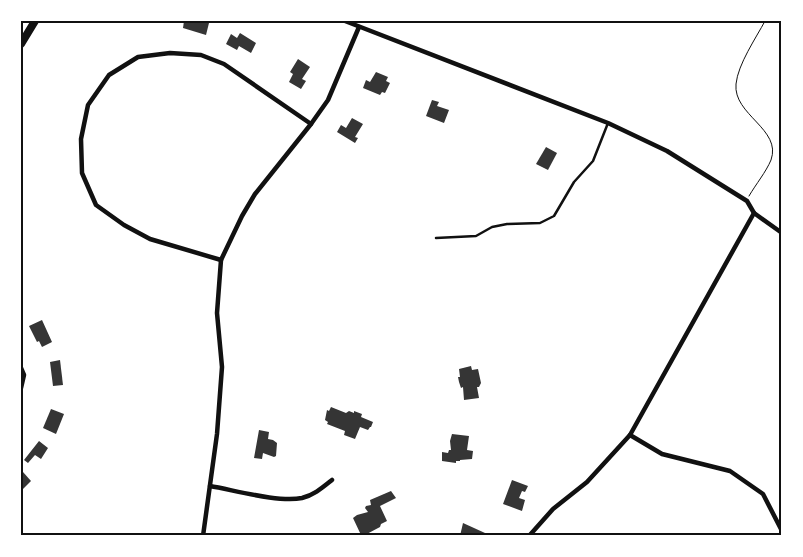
<svg xmlns="http://www.w3.org/2000/svg" width="803" height="557" font-family="Helvetica,sans-serif">
	<rect width="100%" height="100%" fill="#fff"/>
	<!-- building -->
	<g fill="#353535">
		<path d="M 184,21 L 209,23 L 206,35 L 183,28 Z"/>
		<path d="M 240,33 L 256,43 L 251,53 L 239,46 L 237,50 L 226,44 L 231,34 L 237,38 Z"/>
		<path d="M 298,59 L 310,67 L 302,79 L 306,81 L 301,89 L 289,82 L 293,74 L 290,72 Z"/>
		<path d="M 376,72 L 388,77 L 386,81 L 390,83 L 385,93 L 382,92 L 380,95 L 363,88 L 366,80 L 370,82 Z"/>
		<path d="M 432,100 L 439,102 L 437,106 L 449,110 L 444,123 L 426,116 Z"/>
		<path d="M 352,118 L 363,124 L 355,137 L 358,138 L 355,143 L 337,132 L 341,125 L 346,128 Z"/>
		<path d="M 546,147 L 557,153 L 548,170 L 536,164 Z"/>
		<path d="M 42,320 L 52,342 L 42,347 L 39,341 L 37,342 L 29,326 Z"/>
		<path d="M 60,360 L 63,385 L 53,386 L 50,362 Z"/>
		<path d="M 471,366 L 472,370 L 478,369 L 481,383 L 479,387 L 477,387 L 479,398 L 464,400 L 463,387 L 461,388 L 459,382 L 458,377 L 460,377 L 459,369 Z"/>
		<path d="M 331,407 L 346,413 L 349,411 L 354,413 L 354,411 L 362,414 L 361,417 L 373,422 L 371,427 L 370,427 L 368,430 L 360,427 L 355,439 L 344,435 L 345,431 L 327,424 L 328,422 L 325,420 L 327,410 L 329,411 Z"/>
		<path d="M 51,409 L 64,414 L 56,434 L 43,428 Z"/>
		<path d="M 259,430 L 269,432 L 268,439 L 273,440 L 277,443 L 276,456 L 274,457 L 263,453 L 262,459 L 254,458 Z"/>
		<path d="M 452,434 L 469,436 L 467,450 L 473,451 L 472,459 L 460,460 L 460,461 L 456,461 L 456,463 L 442,461 L 442,452 L 448,453 L 449,450 L 451,450 L 450,441 Z"/>
		<path d="M 39,441 L 48,448 L 41,459 L 35,455 L 28,463 L 24,460 Z"/>
		<path d="M 23,472 L 31,481 L 21,491 L 21,474 Z"/>
		<path d="M 512,480 L 528,486 L 525,492 L 522,491 L 519,498 L 525,500 L 522,511 L 503,504 Z"/>
		<path d="M 391,491 L 396,498 L 380,506 L 387,521 L 381,524 L 380,527 L 363,536 L 361,535 L 353,518 L 357,515 L 368,512 L 365,508 L 366,506 L 371,505 L 370,500 Z"/>
		<path d="M 463,523 L 485,533 L 484,536 L 460,536 Z"/>
	</g>
	<g fill="none" stroke-linecap="round" stroke-linejoin="round">
		<!-- path -->
		<path stroke="#111" stroke-width="1" d="M 749,196 C 756,184 766,172 771,160 C 782,129 733,115 736,84 C 738,64 756,38 765,21"/>
		<!-- service -->
		<path stroke="#111" stroke-width="2.5" d="M 436,238 L 476,236 L 492,227 L 507,224 L 540,223 L 554,216 L 574,182 L 593,161 L 608,123"/>
		<!-- minor -->
		<g stroke="#111" stroke-width="4.5">
			<path d="M 345,21 L 608,123 L 667,151 L 747,201 L 754,213 L 782,233"/>
			<path d="M 221,260 L 150,239 L 124,225 L 96,205 L 82,173 L 81,139 L 88,105 L 109,75 L 138,57 L 170,53 L 201,55 L 224,64 L 311,124"/>
			<path d="M 21,368 L 24,375 L 21,388"/>
			<path d="M 630,435 L 662,454 L 730,471 L 763,494 L 782,531"/>
			<path d="M 210,486 C 234,490 279,503 302,498 C 314,495 322,488 332,480"/>
			<path d="M 203,536 L 217,434 L 222,367 L 217,313 L 221,260 L 242,216 L 255,194 L 311,124 L 328,100 L 359,27"/>
			<path d="M 529,536 L 553,509 L 587,482 L 630,435 L 754,213"/>
		</g>
		<!-- primary -->
		<path stroke="#111" stroke-width="8" d="M 21,44 L 35,21"/>
	</g>
	<!-- border -->
	<rect width="803" height="557" fill="none" stroke="#ffffff" stroke-width="45"/>
	<rect x="22" y="22" width="758" height="512" fill="none" stroke="#111" stroke-width="2"/>
</svg>
